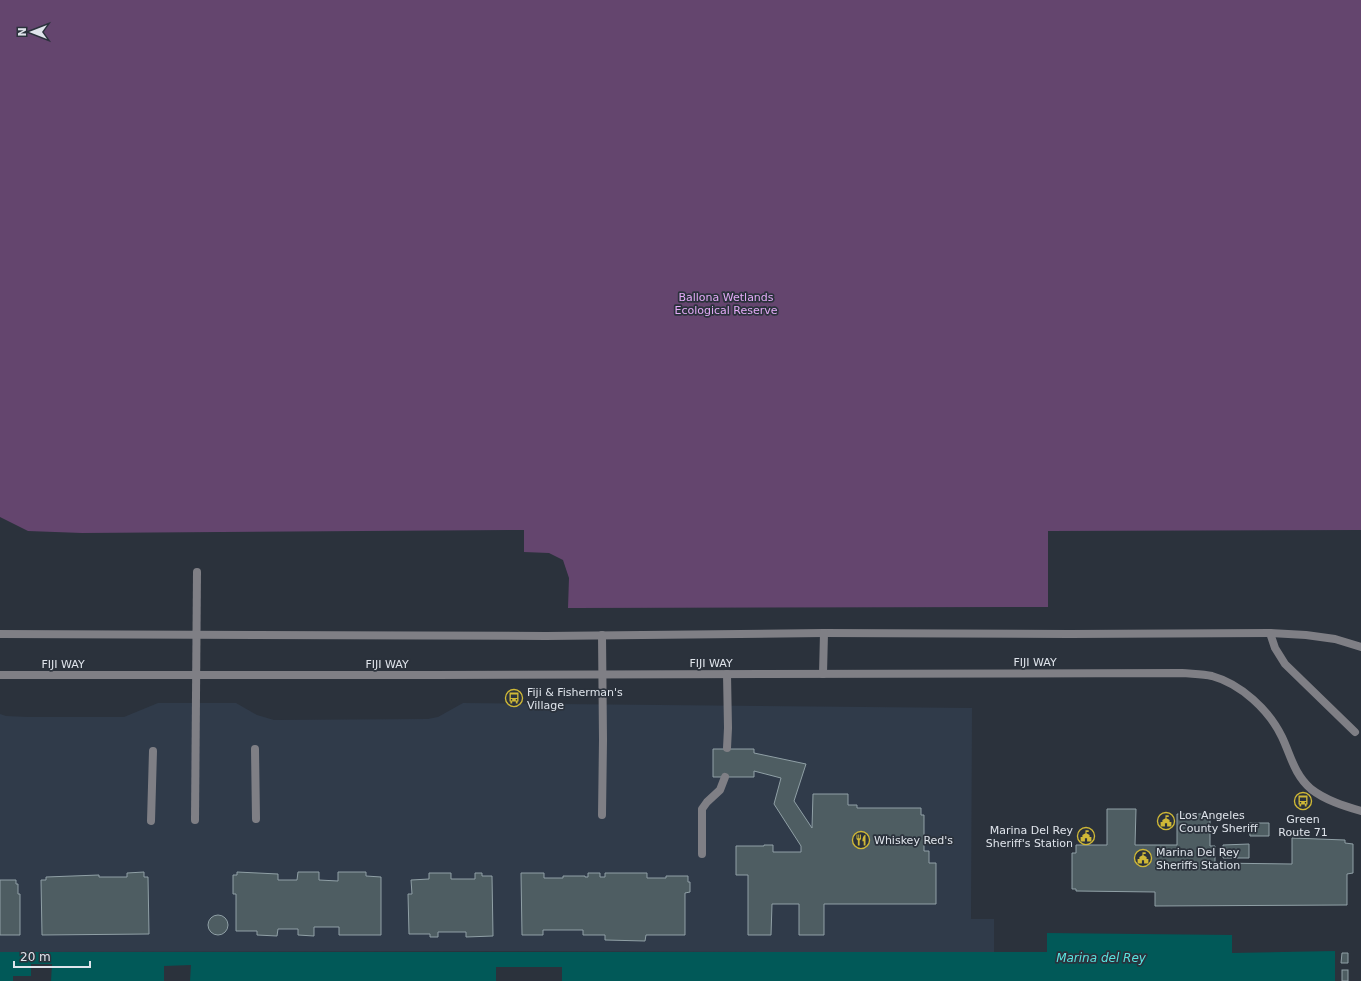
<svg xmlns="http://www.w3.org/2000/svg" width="1361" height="981" font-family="'DejaVu Sans',sans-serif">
	<rect width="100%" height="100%" fill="#2b323c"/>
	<!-- built -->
	<path fill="#303b4a" d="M 158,703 L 236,703 L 257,715 L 274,720 L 428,719 L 438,717 L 463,703 L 972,708 L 971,919 L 994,919 L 994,953 L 509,951 L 0,952 L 0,714 L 6,716 L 28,717 L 124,717 Z"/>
	<!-- green -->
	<path fill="#64456e" d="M 0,0 L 1361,0 L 1361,530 L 1048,531 L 1048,607 L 572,608 L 568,608 L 569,578 L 563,560 L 549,553 L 524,552 L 524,530 L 82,533 L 28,531 L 0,517 Z"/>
	<!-- water -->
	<path fill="#015958" d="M 1047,933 L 1232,935 L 1232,953 L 1335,951 L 1335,981 L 0,981 L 0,952 L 1047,952 Z"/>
	<!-- pier -->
	<g fill="#2b323c">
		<path d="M 31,964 L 52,964 L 51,981 L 13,981 L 13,976 L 31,976 Z"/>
		<path d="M 191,965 L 190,981 L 164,981 L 164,966 Z"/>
		<rect x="496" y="967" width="66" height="14"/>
	</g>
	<!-- building -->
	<g fill="#4e5d62" stroke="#90a0a6">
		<path d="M 713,749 L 754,749 L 754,753 L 806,764 L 794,801 L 812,828 L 813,794 L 848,794 L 848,805 L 857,805 L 857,808 L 921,808 L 921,815 L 924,815 L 924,851 L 929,851 L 929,863 L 936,863 L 936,904 L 824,904 L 824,935 L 799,935 L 799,904 L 772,904 L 771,935 L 748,935 L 748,875 L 736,875 L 736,846 L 764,846 L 764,845 L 773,845 L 773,852 L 801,852 L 801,846 L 774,804 L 781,778 L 754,771 L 754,777 L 713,777 Z"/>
		<path d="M 1107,809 L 1136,809 L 1135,845 L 1177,845 L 1177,814 L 1210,814 L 1210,846 L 1215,846 L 1215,863 L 1292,864 L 1292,838 L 1345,840 L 1345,843 L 1353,844 L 1353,873 L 1347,874 L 1347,905 L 1155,906 L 1155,892 L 1076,891 L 1076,889 L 1072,889 L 1072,853 L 1076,853 L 1076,845 L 1107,845 Z"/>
		<path d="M 1249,823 L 1269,823 L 1269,836 L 1250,836 Z"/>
		<path d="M 1249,844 L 1249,858 L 1223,858 L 1223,845 Z"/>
		<path d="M 144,872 L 144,877 L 148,877 L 149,934 L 42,935 L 41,880 L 46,880 L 46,877 L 99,875 L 99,877 L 127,877 L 127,873 Z"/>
		<path d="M 237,872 L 278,874 L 278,880 L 297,880 L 298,872 L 319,872 L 319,880 L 338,881 L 338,872 L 366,872 L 366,876 L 381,877 L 381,935 L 339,935 L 339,927 L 314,927 L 314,936 L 298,935 L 298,929 L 278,929 L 277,936 L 257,935 L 257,931 L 236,931 L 236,894 L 233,894 L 233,875 L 237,875 Z"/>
		<path d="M 429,873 L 451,873 L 451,879 L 475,879 L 475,873 L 482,873 L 482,876 L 492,876 L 493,936 L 466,937 L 466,932 L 438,932 L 438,937 L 430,937 L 430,934 L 409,934 L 408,894 L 412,894 L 411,880 L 429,879 Z"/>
		<path d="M 521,873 L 544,873 L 544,878 L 563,878 L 563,876 L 585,876 L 585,877 L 588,877 L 588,873 L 600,873 L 600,877 L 605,877 L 605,873 L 647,873 L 647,878 L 666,878 L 666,876 L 688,876 L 688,882 L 690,882 L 690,892 L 685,893 L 685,935 L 646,935 L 645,941 L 605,940 L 605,935 L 583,935 L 583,930 L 543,930 L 543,935 L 522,935 Z"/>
		<path d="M 0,880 L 16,880 L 16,884 L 18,884 L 18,894 L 20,894 L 20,935 L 0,935 Z"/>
		<circle cx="218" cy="925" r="10"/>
		<path d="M 1342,953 L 1348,953 L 1348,963 L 1341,963 Z"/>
		<rect x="1342" y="970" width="6" height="11"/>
	</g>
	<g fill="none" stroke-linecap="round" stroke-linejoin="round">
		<!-- lane -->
		<g stroke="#7f7f85" stroke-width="8">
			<path d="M 1270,633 L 1275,648 L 1285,664 L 1355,732"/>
			<path d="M 727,748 L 728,728 L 727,674"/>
			<path d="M 255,749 L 256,819"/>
			<path d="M 602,815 L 603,740 L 602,635"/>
			<path d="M 195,820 L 197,572"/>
			<path d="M 151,821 L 153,751"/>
			<path d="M 702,854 L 702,809 L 707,802 L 720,790 L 725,777"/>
		</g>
		<!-- street -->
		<g stroke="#7f7f85" stroke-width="8">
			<path d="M 0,634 L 546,636 L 824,633 L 1070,634 L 1270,633 L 1306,635 L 1335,639 L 1361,647"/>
			<path d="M 823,674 L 824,633"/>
			<path d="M 0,675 L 434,675 L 1182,673 C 1192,674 1203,674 1212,676 C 1241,684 1269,710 1282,737 C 1291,756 1294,774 1311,789 C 1325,800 1344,806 1361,811"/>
		</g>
	</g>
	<!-- icons -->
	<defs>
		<g id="bus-ring" transform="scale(0.9)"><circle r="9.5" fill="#2b323c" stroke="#cfb837" stroke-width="1.5"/><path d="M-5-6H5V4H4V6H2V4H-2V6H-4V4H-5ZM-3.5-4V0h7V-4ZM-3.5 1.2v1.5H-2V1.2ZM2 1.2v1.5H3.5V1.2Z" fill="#cfb837"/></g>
		<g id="civic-ring" transform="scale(0.9)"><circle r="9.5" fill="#2b323c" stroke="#cfb837" stroke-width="1.5"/><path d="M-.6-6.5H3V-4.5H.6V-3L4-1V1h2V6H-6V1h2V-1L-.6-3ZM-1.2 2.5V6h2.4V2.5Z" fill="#cfb837"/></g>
		<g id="restaurant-ring" transform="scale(0.9)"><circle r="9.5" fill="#2b323c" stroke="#cfb837" stroke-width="1.5"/><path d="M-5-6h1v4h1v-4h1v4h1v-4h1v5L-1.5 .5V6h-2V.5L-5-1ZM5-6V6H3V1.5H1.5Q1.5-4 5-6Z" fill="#cfb837"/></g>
	</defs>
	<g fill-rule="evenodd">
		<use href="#bus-ring" x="514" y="698"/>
		<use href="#bus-ring" x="1303" y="801"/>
		<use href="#civic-ring" x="1166" y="821"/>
		<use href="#civic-ring" x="1086" y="836"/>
		<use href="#restaurant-ring" x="861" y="840"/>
		<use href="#civic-ring" x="1143" y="858"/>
	</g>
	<g text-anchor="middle" stroke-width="3.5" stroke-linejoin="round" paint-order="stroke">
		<!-- park labels -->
		<g font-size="11" fill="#e4abf7" stroke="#2b323c">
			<text x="726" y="301">Ballona Wetlands<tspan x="726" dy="13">Ecological Reserve</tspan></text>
		</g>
		<!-- street labels -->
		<g font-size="11" fill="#dfe4eb" stroke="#2b323c">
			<text x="1035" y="666">FIJI WAY</text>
			<text x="711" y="667">FIJI WAY</text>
			<text x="63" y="668">FIJI WAY</text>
			<text x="387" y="668">FIJI WAY</text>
		</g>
		<!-- poi labels -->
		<g font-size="11" fill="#dfe4eb" stroke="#2b323c" text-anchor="start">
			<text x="527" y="696">Fiji &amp; Fisherman's<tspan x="527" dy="13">Village</tspan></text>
			<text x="1179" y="819">Los Angeles<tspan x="1179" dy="13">County Sheriff</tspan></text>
			<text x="1303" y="823" text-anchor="middle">Green<tspan x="1303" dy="13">Route 71</tspan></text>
			<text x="1073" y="834" text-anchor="end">Marina Del Rey<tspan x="1073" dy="13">Sheriff's Station</tspan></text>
			<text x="874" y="844">Whiskey Red's</text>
			<text x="1156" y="856">Marina Del Rey<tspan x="1156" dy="13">Sheriffs Station</tspan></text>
		</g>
		<!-- water labels -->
		<g font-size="12" font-style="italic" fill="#59e5e1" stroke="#2b323c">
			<text x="1101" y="962">Marina del Rey</text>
		</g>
	</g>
	<!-- north arrow -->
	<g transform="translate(32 32) rotate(270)" stroke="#2b323c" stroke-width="3" paint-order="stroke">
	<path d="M0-3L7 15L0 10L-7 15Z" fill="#dfe4eb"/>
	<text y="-6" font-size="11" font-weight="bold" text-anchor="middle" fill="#dfe4eb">N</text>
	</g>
	<!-- scale -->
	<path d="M14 961v6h76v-6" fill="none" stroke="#dfe4eb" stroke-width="2"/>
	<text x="20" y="961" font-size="12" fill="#dfe4eb" stroke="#2b323c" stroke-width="3" paint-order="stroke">20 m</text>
</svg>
